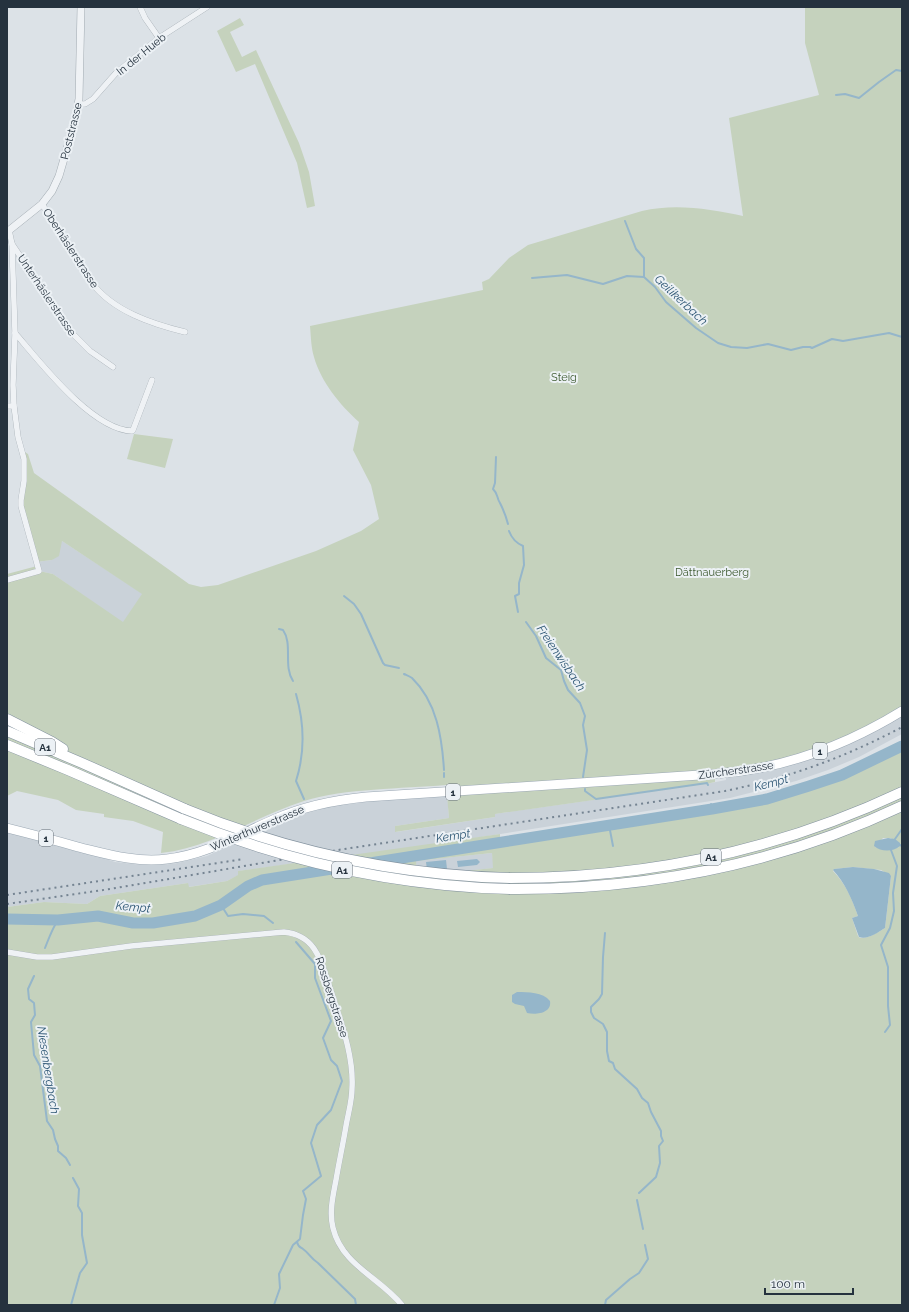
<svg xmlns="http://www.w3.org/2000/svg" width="909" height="1312" font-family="Raleway,sans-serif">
	<rect width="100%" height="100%" fill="#dce2e7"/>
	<!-- built -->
	<g fill="#cad2d9">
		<path d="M 62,541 L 143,594 L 123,623 L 53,574 L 39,571 L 36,562 L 52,560 Z"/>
		<path d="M 902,716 L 902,734 L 859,757 L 828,770 L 796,781 L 730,798 L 424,846 L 239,871 L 239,875 L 227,881 L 188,887 L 188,883 L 100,896 L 87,904 L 44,902 L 7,907 L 7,828 L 85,848 L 109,860 L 115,862 L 143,865 L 173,864 L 207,856 L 286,819 L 325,808 L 324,803 L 447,792 L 449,818 L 395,826 L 396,832 L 495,817 L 494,814 L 706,784 L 726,780 L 726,778 L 769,771 L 808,760 L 827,753 L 846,745 Z"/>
		<path d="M 492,853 L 494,868 L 417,876 L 415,861 Z"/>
	</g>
	<!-- green -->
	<g fill="#c5d2bd" fill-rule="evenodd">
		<path d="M 805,7 L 902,7 L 902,711 L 815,753 L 715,775 L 715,782 L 706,784 L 495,814 L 495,817 L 395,832 L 395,826 L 449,818 L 446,785 C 401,789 346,788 304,801 C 254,817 213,847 161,853 L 163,832 L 133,821 L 104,817 L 104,814 L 76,810 L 58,800 L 17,791 L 7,796 L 7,574 L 37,566 L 39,571 L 53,574 L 123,622 L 142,594 L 62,541 L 59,556 L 52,560 L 36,562 L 21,506 L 23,451 L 28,454 L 34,473 L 189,584 L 201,587 L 218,585 L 316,551 L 361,531 L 379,519 L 371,485 L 353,450 L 359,422 C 340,405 321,382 314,357 C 311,347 311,337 310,326 L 483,290 L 482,282 L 489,279 L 509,258 L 528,245 L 642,211 C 675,203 711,209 743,216 L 729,118 L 819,95 L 805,43 Z"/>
		<path d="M 240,18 L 244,25 L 230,32 L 242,57 L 256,50 L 299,143 L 309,172 L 315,206 L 307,208 L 297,163 L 255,64 L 236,72 L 217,31 Z"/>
		<path d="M 134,434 L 173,439 L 165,468 L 127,459 Z"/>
		<path d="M 902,749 L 902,1305 L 7,1305 L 7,907 L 44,902 L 87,904 L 100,896 L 188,883 L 189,887 L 227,881 L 238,875 L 238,871 L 500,834 L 500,846 L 607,823 L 764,796 L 814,782 L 867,758 L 895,753 ZM 883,838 L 891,838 L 899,847 L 889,850 L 875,847 ZM 492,853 L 493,868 L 417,876 L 416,861 ZM 853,867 L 881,870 L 891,876 L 885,928 C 877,933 869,938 860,938 L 858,936 L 852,918 L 858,916 C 852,899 846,884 833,871 L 834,869 Z"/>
	</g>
	<!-- water -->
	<g fill="#95b6ca">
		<path d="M 888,838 L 895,839 L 900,843 L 900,846 C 893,852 881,852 874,846 L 875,841 Z"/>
		<path d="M 477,859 L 480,862 L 477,865 L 458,867 L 457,861 Z"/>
		<path d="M 446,860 L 447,869 L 427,870 L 426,862 Z"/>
		<path d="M 853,867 L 874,869 L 889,873 L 891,876 L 885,928 C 877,933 867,940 859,937 L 852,918 L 858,916 C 852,899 845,883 833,870 L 834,869 Z"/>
		<path d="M 517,992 C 528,992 543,992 550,1001 C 552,1013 537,1015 527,1013 L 524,1006 L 515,1004 L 512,1002 L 512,995 Z"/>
	</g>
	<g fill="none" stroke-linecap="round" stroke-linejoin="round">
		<!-- stream -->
		<g stroke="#95b6ca" stroke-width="2">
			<path d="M 836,95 L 845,94 L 859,98 L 879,82 L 896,70 L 902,71"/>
			<path d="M 625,221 L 636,249 L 644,258 L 644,277 L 655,287 L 666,302 L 696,328 L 718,343 L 731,347 L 747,348 L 768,344 L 791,350 L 803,347 L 810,347 L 812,348 L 832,339 L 843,341 L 889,333 L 902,337"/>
			<path d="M 532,278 L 567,275 L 603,284 L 627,276 L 644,277"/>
			<path d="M 496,457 L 495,483 L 493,489 C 499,495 496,497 500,503 C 503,509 506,516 508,524"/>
			<path d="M 509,531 C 512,539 516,543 523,546 L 524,565 L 519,583 L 519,594 L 515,596 L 518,612"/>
			<path d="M 344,596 L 354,604 L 361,614 L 383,663 L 385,665 L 399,668"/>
			<path d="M 526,622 L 536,636 L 546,658 L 561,670 L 564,681 L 568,690 L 580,703 L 585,716 L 583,725 L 587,750 L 583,777"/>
			<path d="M 279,629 L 283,630 C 293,644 283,666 293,681"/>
			<path d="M 404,674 C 406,675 409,676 412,678 C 437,702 442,738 444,770"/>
			<path d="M 296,694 C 304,722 305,753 296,781 L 304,799"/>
			<path d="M 444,773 L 444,777"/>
			<path d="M 585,789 L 585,791 L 596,799 L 707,783 L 708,785"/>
			<path d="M 711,804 L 712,809"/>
			<path d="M 609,825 L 613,846"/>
			<path d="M 895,839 L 902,829"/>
			<path d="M 900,845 L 902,846"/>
			<path d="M 221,905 L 228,916 L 243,914 L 264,916 L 273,923"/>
			<path d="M 605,933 L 603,957 L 602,994 L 599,999 L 591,1007 L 591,1012 L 594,1018 L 603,1024 L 607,1032 L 607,1051 L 609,1061 L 613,1063 L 615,1069 L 637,1089 L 642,1098 L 648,1103 L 651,1112 L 661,1131 L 661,1136 L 663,1141 L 659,1146 L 660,1163 L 656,1177 L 639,1193"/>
			<path d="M 45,948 C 49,938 52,929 58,920"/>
			<path d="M 34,976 L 28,989 L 29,999 L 34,1003 L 35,1015 L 31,1022 L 34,1055 L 40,1066 L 47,1121 L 53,1130 L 55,1139 L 58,1146 L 58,1151 L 66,1158 L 70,1165"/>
			<path d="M 885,1032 L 890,1025 L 888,1006 L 888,967 L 881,945 L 890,928 L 894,911 L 893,893 L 897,866 L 891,850"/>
			<path d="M 637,1200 L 643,1229"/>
			<path d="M 297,1242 C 298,1247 300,1247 303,1249 C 309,1253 310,1258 318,1263 L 355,1299 L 356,1305"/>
			<path d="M 71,1305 L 80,1273 L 87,1263 L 82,1235 L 82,1213 L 78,1206 L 79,1189 L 73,1178"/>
			<path d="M 274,1305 L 280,1288 L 279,1274 L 293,1245 L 300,1239 L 303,1215 L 306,1199 L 303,1191 L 321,1176 L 311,1143 L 317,1125 L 331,1110 L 342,1081 L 337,1066 L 331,1060 L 323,1038 L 331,1021 L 315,978 L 315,964 L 296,942"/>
			<path d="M 605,1305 L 606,1300 L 630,1279 L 639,1273 L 648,1259 L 645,1245"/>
		</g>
		<!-- river -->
		<path stroke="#95b6ca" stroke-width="11" d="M 7,919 L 58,920 L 98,916 L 133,923 L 153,923 L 195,916 L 221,905 L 248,886 L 262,880 L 712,809 L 767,799 L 809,786 L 842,775 L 902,746"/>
		<!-- minor casing -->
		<g stroke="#a1aab1" stroke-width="6">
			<g id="minor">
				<path d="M 140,7 L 145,18 L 159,38"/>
				<path d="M 78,104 L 85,104 L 93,99 L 116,73 L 159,38 L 207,7"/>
				<path d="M 42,204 L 92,283 C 113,311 152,324 185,332"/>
				<path d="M 9,230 L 12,244 L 54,307 L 73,334 L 90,351 L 113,367"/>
				<path d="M 15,333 C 40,362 92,430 132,431 L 133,430 L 152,380"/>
				<path d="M 7,406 L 14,406"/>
				<path d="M 7,580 L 39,571 L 21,506 L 21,500 L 24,481 L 24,459 L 18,437 L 14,406 L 13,385 L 15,333 L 12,244"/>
				<path d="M 7,952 L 37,957 L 52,957 L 131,946 L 284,932 C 315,935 321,960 329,985 C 339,1018 354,1053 352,1088 C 352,1101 348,1114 346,1126 C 343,1144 339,1162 336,1180 C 333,1196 329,1212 333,1228 C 342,1265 379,1277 402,1305"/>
			</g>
		</g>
		<!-- tertiary casing -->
		<g stroke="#a1aab1" stroke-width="8">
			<path id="tertiary" d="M 7,232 L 42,204 L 52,191 L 59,176 L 75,121 L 79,99 L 81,7"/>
		</g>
		<!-- primary casing -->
		<g stroke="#9ba8b4" stroke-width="10">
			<path id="primary" d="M 7,828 C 31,834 54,840 78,847 C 107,854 136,863 167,859 C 206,855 240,834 275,819 C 305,806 334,800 366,797 L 715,774 C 782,769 845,746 902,711"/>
		</g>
		<!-- motorway casing -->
		<g stroke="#83929f" stroke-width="11">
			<g id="motorway">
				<path d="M 7,719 L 52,742 L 63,749"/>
				<path d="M 7,731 L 82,763 L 185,809"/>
				<path d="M 7,745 L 68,770 L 181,819"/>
				<path d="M 510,878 C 648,878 777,851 902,792"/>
				<path d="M 510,889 C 647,890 777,865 902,806"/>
			</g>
		</g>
		<!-- minor -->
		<use href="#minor" stroke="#eff2f5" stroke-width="5.5"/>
		<!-- tertiary -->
		<use href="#tertiary" stroke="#eff2f5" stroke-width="7"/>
		<!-- primary -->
		<use href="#primary" stroke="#fff" stroke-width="9"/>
		<!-- motorway -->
		<use href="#motorway" stroke="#fff" stroke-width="10"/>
		<!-- rail -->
		<g stroke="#758492" stroke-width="2" stroke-dasharray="2 4" stroke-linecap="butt">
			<path d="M 7,895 L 244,859"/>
			<path d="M 7,904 L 110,889 L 338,850 L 725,791 C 788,778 846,757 902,727"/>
		</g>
		<!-- motorway-bridge casing -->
		<g stroke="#83929f" stroke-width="11" stroke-linecap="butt">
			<g id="motorway-bridge">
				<path d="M 185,809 C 289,852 398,875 510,878"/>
				<path d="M 181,819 C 287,862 396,886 510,889"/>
			</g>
		</g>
		<!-- motorway-bridge -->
		<use href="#motorway-bridge" stroke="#fff" stroke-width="10"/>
	</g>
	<g text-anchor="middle" stroke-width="4" stroke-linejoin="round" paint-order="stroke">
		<!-- shield labels -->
		<g fill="#ecf1f5" stroke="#616b75" stroke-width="1">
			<rect x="35" y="739" width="20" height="16" rx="3"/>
			<rect x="813" y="743" width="14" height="16" rx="3"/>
			<rect x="446" y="784" width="14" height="16" rx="3"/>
			<rect x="39" y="830" width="14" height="16" rx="3"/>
			<rect x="701" y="849" width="20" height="16" rx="3"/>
			<rect x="332" y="862" width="20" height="16" rx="3"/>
		</g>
		<g font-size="10" font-weight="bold" fill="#25323e">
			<text x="45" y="751">A1</text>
			<text x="820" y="755">1</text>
			<text x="453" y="796">1</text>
			<text x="46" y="842">1</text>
			<text x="711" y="861">A1</text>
			<text x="342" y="874">A1</text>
		</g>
		<!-- street labels -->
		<g font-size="11" fill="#25323e" stroke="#ecf1f5">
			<text transform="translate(141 54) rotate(-39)" y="4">In der Hueb</text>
			<text transform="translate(71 131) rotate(-76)" y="4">Poststrasse</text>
			<text transform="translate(71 248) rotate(57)" y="4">Oberhäslerstrasse</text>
			<text transform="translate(47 295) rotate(56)" y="4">Unterhäslerstrasse</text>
			<text transform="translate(736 770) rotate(-8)" y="4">Zürcherstrasse</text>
			<text transform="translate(257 828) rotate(-23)" y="4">Winterthurerstrasse</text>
			<text transform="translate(332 997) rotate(72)" y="4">Rossbergstrasse</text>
		</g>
		<!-- park labels -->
		<g font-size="11" fill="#3f5b32" stroke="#ecf1f5">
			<text x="564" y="381">Steig</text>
			<text x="712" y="576">Dättnauerberg</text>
		</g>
		<!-- water labels -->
		<g font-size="12" font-style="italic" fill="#2d5674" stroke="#ecf1f5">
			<text transform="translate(681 300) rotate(43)" y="4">Geilikerbach</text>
			<text transform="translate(561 658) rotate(56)" y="4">Freienwisbach</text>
			<text transform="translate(771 783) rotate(-15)" y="4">Kempt</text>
			<text transform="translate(453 836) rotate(-9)" y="4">Kempt</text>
			<text transform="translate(133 907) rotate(5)" y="4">Kempt</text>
			<text transform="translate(48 1070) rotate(81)" y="4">Niesenbergbach</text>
		</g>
	</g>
	<!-- border -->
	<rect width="909" height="1312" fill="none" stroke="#25323e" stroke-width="16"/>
	<!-- scale -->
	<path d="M765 1288v6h88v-6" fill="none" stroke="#25323e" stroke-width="2"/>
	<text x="771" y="1288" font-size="12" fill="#25323e" stroke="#ecf1f5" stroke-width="3" paint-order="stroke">100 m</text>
</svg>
